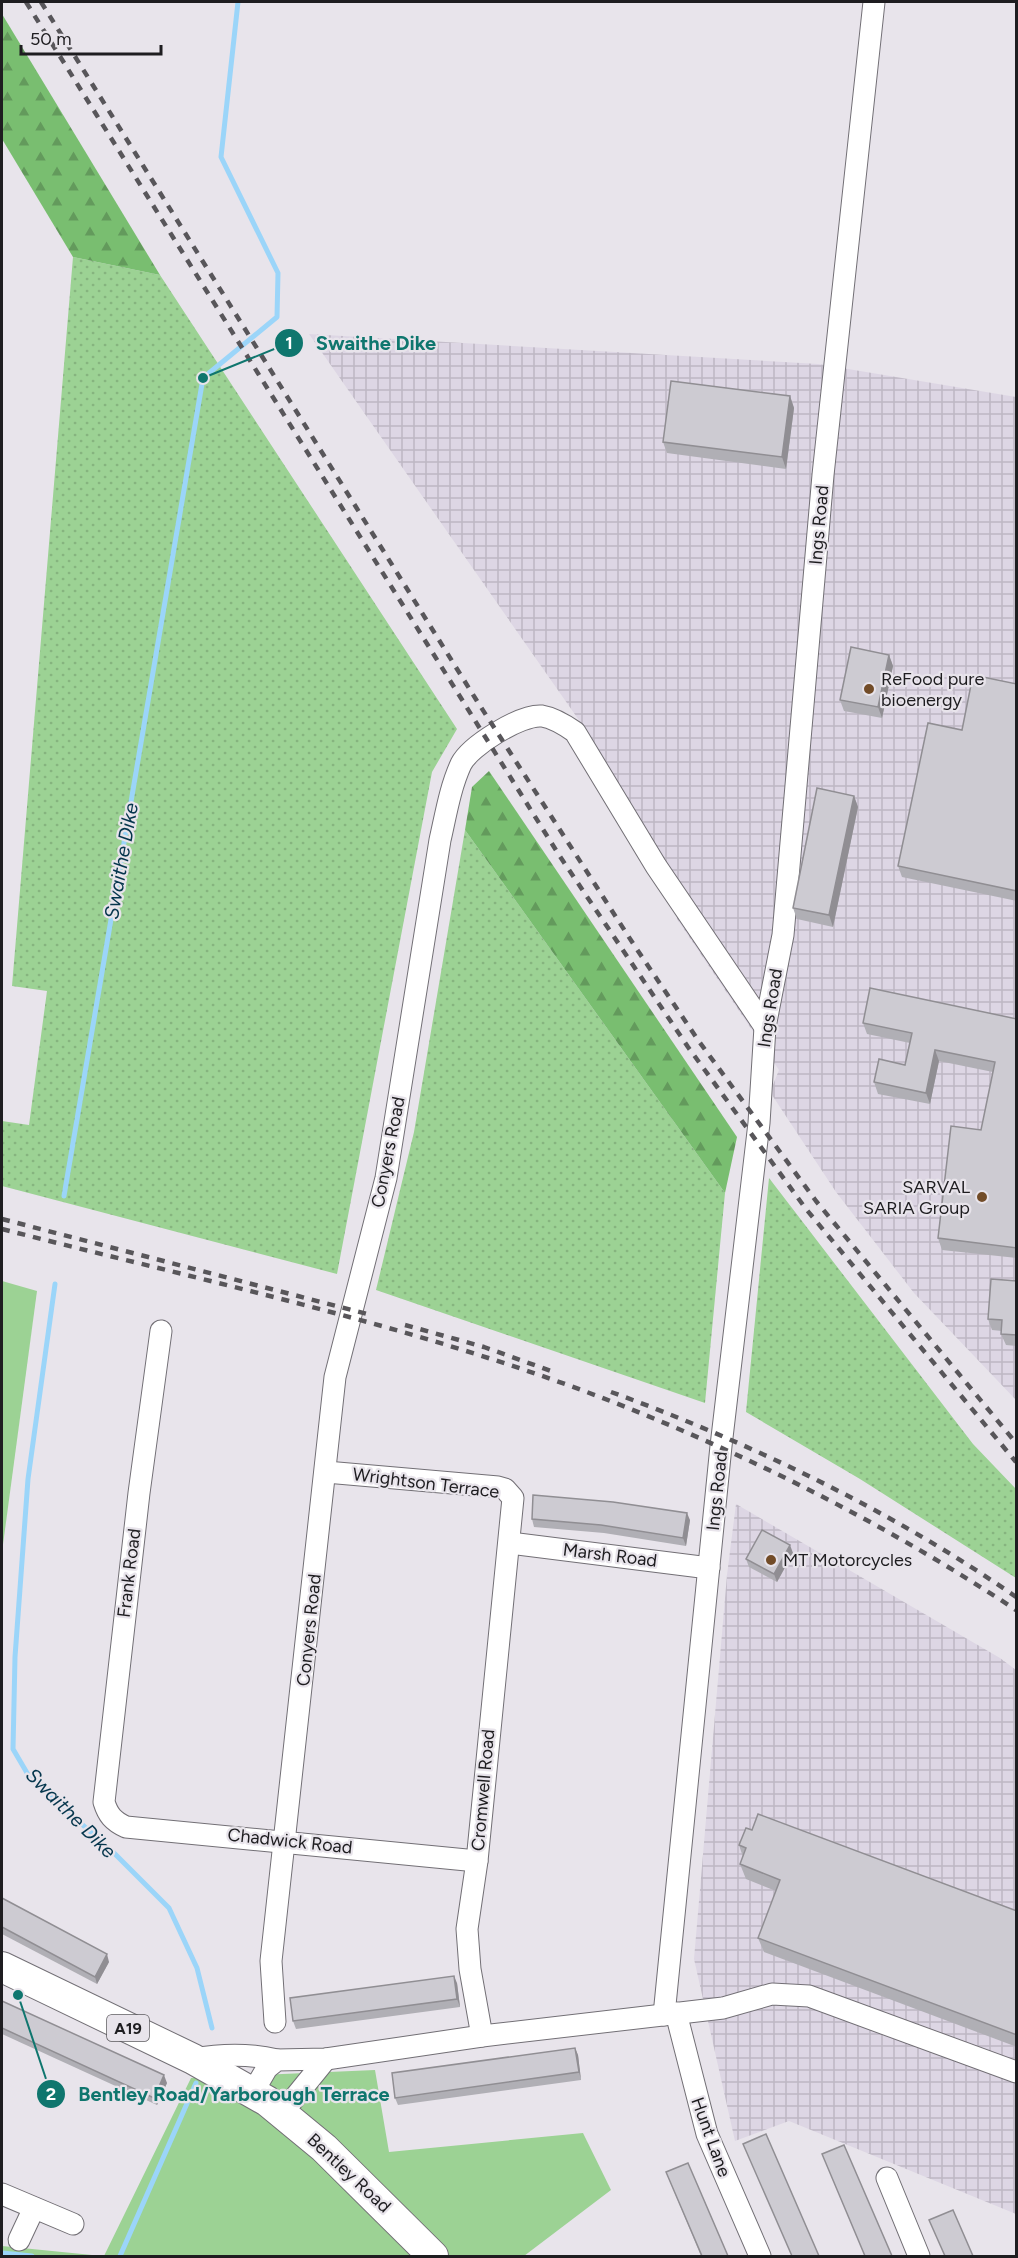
<svg xmlns="http://www.w3.org/2000/svg" width="1018" height="2258" font-family="Figtree,sans-serif">
	<defs>
		<pattern id="industrial-grid" width="8" height="8" patternUnits="userSpaceOnUse" patternTransform="scale(1.5)"><rect width="8" height="8" fill="#ddd6e4"/><path d="M0 4h8M4 0v8" fill="none" stroke="#bdb7c3"/></pattern>
		<pattern id="grass-dots" width="8" height="8" patternUnits="userSpaceOnUse" patternTransform="scale(1.5)"><rect width="8" height="8" fill="#9cd294"/><path d="M2 2h.1M6 6h.1" fill="none" stroke="#86b47f" stroke-width="1.8" stroke-linecap="round"/></pattern>
		<pattern id="forest-firs" width="22" height="20" patternUnits="userSpaceOnUse" patternTransform="scale(1.5)"><rect width="22" height="20" fill="#79be70"/><path d="M5 1l3.5 6h-7zM16 11l3.5 6h-7z" fill="#639a5c"/></pattern>
	</defs>
	<rect width="100%" height="100%" fill="#e8e4eb"/>
	<!-- industrial -->
	<g fill="url(#industrial-grid)">
		<path d="M 309,334 L 818,364 L 1016,397 L 1016,1400 L 914,1293 L 836,1192 L 770,1092 L 779,1070 L 677,919 L 675,883 L 583,726 Z"/>
		<path d="M 736,1504 L 1000,1658 L 1016,1670 L 1016,2214 L 789,2121 L 735,2141 L 694,1959 L 727,1575 Z"/>
	</g>
	<!-- grass -->
	<g fill="url(#grass-dots)">
		<path d="M 73,257 L 160,275 L 457,729 L 432,772 L 337,1274 L 2,1186 L 2,1121 L 29,1125 L 47,991 L 12,986 Z"/>
		<path d="M 465,830 L 725,1193 L 705,1403 L 376,1290 L 414,1132 Z"/>
		<path d="M 769,1178 L 973,1444 L 1016,1489 L 1016,1578 L 860,1479 L 746,1412 Z"/>
	</g>
	<!-- forest -->
	<g fill="url(#forest-firs)">
		<path d="M 2,14 L 160,275 L 73,257 L 2,139 Z"/>
		<path d="M 489,771 L 737,1137 L 725,1193 L 465,830 L 472,787 Z"/>
	</g>
	<!-- park -->
	<g fill="#9cd294">
		<path d="M 2,1281 L 37,1291 L 2,1552 Z"/>
		<path d="M 375,2070 L 389,2152 L 583,2133 L 611,2190 L 524,2256 L 104,2256 L 191,2078 Z"/>
		<path d="M 2,2246 L 102,2256 L 2,2256 Z"/>
	</g>
	<g fill="none" stroke-linecap="round" stroke-linejoin="round">
		<!-- stream -->
		<g stroke="#9bd5f9" stroke-width="5">
			<path d="M 64,1196 L 203,378 L 277,317 L 278,273 L 221,157 L 238,2"/>
			<path d="M 55,1284 L 28,1479 L 15,1657 L 13,1749 L 30,1778 L 113,1852 L 169,1908 L 197,1968 L 212,2028"/>
			<path d="M 2,2253 L 32,2256"/>
			<path d="M 120,2256 L 196,2083"/>
		</g>
		<!-- minor casing -->
		<g stroke="#726f75" stroke-width="23">
			<g id="minor">
				<path d="M 161,1331 L 139,1493 L 104,1802 C 108,1815 113,1821 126,1827 L 477,1861"/>
				<path d="M 326,1472 L 498,1487 L 505,1489 L 513,1498 L 477,1861 L 467,1929 L 470,1969 L 482,2036"/>
				<path d="M 510,1543 L 709,1568"/>
				<path d="M 676,2013 L 707,2134 L 760,2256"/>
				<path d="M 664,2015 L 721,1446 L 759,1123 L 765,1027 L 783,935 L 823,475 L 874,2"/>
				<path d="M 275,2022 L 271,1961 L 335,1377 L 386,1178 L 440,840 C 446,814 450,788 461,764 C 470,746 521,714 542,716 C 554,718 565,725 575,732 L 656,866 L 765,1027"/>
				<path d="M 193,2059 C 222,2054 248,2053 277,2060"/>
				<path d="M 253,2092 L 267,2068 L 277,2060 L 326,2059 L 482,2036 L 723,2008 L 772,1994 L 809,1996 L 1016,2072"/>
				<path d="M 283,2112 L 326,2059"/>
				<path d="M 887,2178 L 919,2256"/>
				<path d="M 2,2194 L 73,2224"/>
				<path d="M 19,2240 L 34,2208"/>
			</g>
		</g>
		<!-- highway casing -->
		<g stroke="#726f75" stroke-width="32">
			<path id="highway" d="M 2,1967 L 193,2059 L 267,2101 L 324,2148 L 433,2256"/>
		</g>
		<!-- minor -->
		<use href="#minor" stroke="#fff" stroke-width="21"/>
		<!-- highway -->
		<use href="#highway" stroke="#fff" stroke-width="30"/>
		<!-- rail -->
		<g stroke="#58565a" stroke-width="4.5" stroke-dasharray="8 8" stroke-linecap="butt">
			<path d="M 26,2 L 559,855 L 688,1047 L 806,1209 L 1016,1462"/>
			<path d="M 41,2 L 477,701 L 634,945 L 698,1040 L 816,1201 L 1016,1443"/>
			<path d="M 2,1219 L 371,1315"/>
			<path d="M 2,1229 C 204,1281 418,1326 613,1402 C 755,1458 889,1526 1016,1610"/>
			<path d="M 405,1325 L 484,1347 L 551,1371"/>
			<path d="M 611,1392 C 749,1442 896,1513 1016,1597"/>
		</g>
	</g>
	<!-- wall -->
	<g fill="#b0afb5">
		<path d="M 790,396 L 794,408 L 786,469 L 667,453 L 663,442 Z"/>
		<path d="M 889,655 L 893,666 L 882,718 L 844,711 L 840,700 Z"/>
		<path d="M 1017,684 L 1017,901 L 902,877 L 898,866 L 962,730 Z"/>
		<path d="M 854,796 L 858,807 L 833,927 L 797,919 L 793,908 Z"/>
		<path d="M 1017,1019 L 1017,1258 L 942,1250 L 938,1238 L 981,1130 L 993,1072 L 939,1061 L 930,1104 L 878,1094 L 874,1082 L 905,1065 L 910,1043 L 867,1034 L 863,1023 Z"/>
		<path d="M 1017,1281 L 1017,1346 L 1006,1345 L 1001,1334 L 1002,1331 L 992,1330 L 988,1319 Z"/>
		<path d="M 532,1519 L 690,1520 L 686,1546 L 604,1533 L 534,1527 Z"/>
		<path d="M 793,1553 L 777,1582 L 749,1567 L 746,1559 Z"/>
		<path d="M 739,1845 L 1017,1911 L 1017,2047 L 764,1952 L 758,1938 L 776,1891 L 746,1879 L 740,1864 L 743,1857 Z"/>
		<path d="M 2,1898 L 109,1962 L 97,1984 L 2,1934 Z"/>
		<path d="M 457,1983 L 460,2007 L 296,2029 L 293,2021 Z"/>
		<path d="M 2,2001 L 167,2083 L 157,2105 L 2,2034 Z"/>
		<path d="M 575,2048 L 578,2055 L 581,2080 L 398,2105 L 395,2098 Z"/>
		<path d="M 666,2172 L 728,2256 L 701,2256 Z"/>
	</g>
	<!-- shaded-wall -->
	<g fill="#908e93">
		<path d="M 790,396 L 794,408 L 786,469 L 782,457 Z"/>
		<path d="M 889,655 L 893,666 L 882,718 L 878,707 Z"/>
		<path d="M 854,796 L 858,807 L 833,927 L 829,915 Z"/>
		<path d="M 935,1050 L 939,1061 L 930,1104 L 926,1093 Z"/>
		<path d="M 687,1513 L 690,1520 L 686,1546 L 683,1538 Z"/>
		<path d="M 790,1545 L 793,1553 L 777,1582 L 774,1574 Z"/>
		<path d="M 107,1954 L 109,1962 L 97,1984 L 95,1977 Z"/>
		<path d="M 454,1976 L 457,1983 L 460,2007 L 457,1999 Z"/>
		<path d="M 575,2048 L 578,2055 L 581,2080 L 579,2072 Z"/>
		<path d="M 164,2075 L 167,2083 L 157,2105 L 154,2098 Z"/>
	</g>
	<!-- building -->
	<g fill="#cdcbd2" stroke="#908e93" stroke-width="1.5">
		<path d="M 671,381 L 790,396 L 782,457 L 663,442 Z"/>
		<path d="M 851,647 L 889,655 L 878,707 L 840,700 Z"/>
		<path d="M 973,675 L 1017,684 L 1017,891 L 898,866 L 928,723 L 962,730 Z"/>
		<path d="M 817,788 L 854,796 L 829,915 L 793,908 Z"/>
		<path d="M 870,988 L 1017,1019 L 1017,1248 L 938,1238 L 951,1126 L 981,1130 L 995,1062 L 935,1050 L 926,1093 L 874,1082 L 879,1059 L 905,1065 L 912,1033 L 863,1023 Z"/>
		<path d="M 991,1279 L 1017,1281 L 1017,1335 L 1001,1334 L 1002,1320 L 988,1319 Z"/>
		<path d="M 533,1495 L 613,1502 L 687,1513 L 683,1538 L 601,1525 L 532,1519 Z"/>
		<path d="M 762,1530 L 790,1545 L 774,1574 L 746,1559 Z"/>
		<path d="M 758,1814 L 1017,1911 L 1017,2035 L 758,1938 L 780,1880 L 740,1864 L 746,1848 L 739,1845 L 746,1828 L 752,1830 Z"/>
		<path d="M 2,1898 L 107,1954 L 95,1977 L 2,1927 Z"/>
		<path d="M 454,1976 L 457,1999 L 293,2021 L 290,1998 Z"/>
		<path d="M 2,2001 L 164,2075 L 154,2098 L 2,2028 Z"/>
		<path d="M 575,2048 L 579,2072 L 395,2098 L 392,2073 Z"/>
		<path d="M 766,2134 L 819,2256 L 792,2256 L 743,2144 Z"/>
		<path d="M 844,2145 L 892,2256 L 865,2256 L 822,2154 Z"/>
		<path d="M 688,2163 L 728,2256 L 702,2256 L 666,2172 Z"/>
		<path d="M 953,2210 L 973,2256 L 945,2256 L 929,2220 Z"/>
	</g>
	<!-- markers -->
	<g fill="#724c28" stroke="#e8e4eb" stroke-width="2">
		<circle cx="869" cy="689" r="6"/>
		<circle cx="982" cy="1197" r="6"/>
		<circle cx="771" cy="1560" r="6"/>
	</g>
	<g text-anchor="middle" stroke-width="4.5" stroke-linejoin="round" paint-order="stroke">
		<!-- shield labels -->
		<rect fill="#e8e4eb" stroke="#5b595d" stroke-width="1.5" x="107" y="2015" width="42" height="26" rx="4.5"/>
		<g font-size="16" font-weight="bold" fill="#1e1d20">
			<text x="128" y="2034">A19</text>
		</g>
		<!-- street labels -->
		<g font-size="18" fill="#1e1d20" stroke="#e8e4eb">
			<text transform="translate(819 525) rotate(-85)" y="6">Ings Road</text>
			<text transform="translate(770 1008) rotate(-81)" y="6">Ings Road</text>
			<text transform="translate(388 1152) rotate(-79)" y="6">Conyers Road</text>
			<text transform="translate(426 1483) rotate(7)" y="6">Wrightson Terrace</text>
			<text transform="translate(717 1491) rotate(-84)" y="6">Ings Road</text>
			<text transform="translate(610 1555) rotate(7)" y="6">Marsh Road</text>
			<text transform="translate(129 1573) rotate(-83)" y="6">Frank Road</text>
			<text transform="translate(309 1630) rotate(-84)" y="6">Conyers Road</text>
			<text transform="translate(483 1790) rotate(-85)" y="6">Cromwell Road</text>
			<text transform="translate(290 1841) rotate(6)" y="6">Chadwick Road</text>
			<text transform="translate(711 2137) rotate(70)" y="6">Hunt Lane</text>
			<text transform="translate(349 2173) rotate(43)" y="6">Bentley Road</text>
		</g>
		<!-- poi labels -->
		<g font-size="18" fill="#1e1d20" stroke="#e8e4eb" text-anchor="start">
			<text x="881" y="685">ReFood pure<tspan x="881" dy="21">bioenergy</tspan></text>
			<text x="970" y="1193" text-anchor="end">SARVAL<tspan x="970" dy="21">SARIA Group</tspan></text>
			<text x="783" y="1566">MT Motorcycles</text>
		</g>
		<!-- water labels -->
		<g font-size="20" font-style="italic" fill="#05364d" stroke="#e8e4eb">
			<text transform="translate(121 861) rotate(-80)" y="7">Swaithe Dike</text>
			<text transform="translate(71 1813) rotate(45)" y="7">Swaithe Dike</text>
		</g>
	</g>
	<!-- callouts -->
	<path fill="none" stroke="#0f766e" stroke-width="2" d="M203 378L289 343M18 1995L51 2094"/>
	<g fill="#0f766e" stroke="#e8e4eb" stroke-width="2">
		<circle cx="203" cy="378" r="6"/>
		<circle cx="18" cy="1995" r="6"/>
		<circle cx="289" cy="343" r="15"/>
		<circle cx="51" cy="2094" r="15"/>
	</g>
	<g font-size="18" text-anchor="middle" font-weight="bold" fill="#fff">
		<text x="289" y="349">1</text>
		<text x="51" y="2100">2</text>
	</g>
	<g font-size="20" text-anchor="middle" font-weight="bold" fill="#0f766e" stroke="#e8e4eb" stroke-width="4.5" stroke-linejoin="round" paint-order="stroke">
		<text x="376" y="350">Swaithe Dike</text>
		<text x="234" y="2101">Bentley Road/Yarborough Terrace</text>
	</g>
	<!-- border -->
	<rect width="1018" height="2258" fill="none" stroke="#1e1d20" stroke-width="6"/>
	<!-- scale -->
	<path d="M21 45v9h140v-9" fill="none" stroke="#1e1d20" stroke-width="3"/>
	<text x="30" y="45" font-size="18" fill="#1e1d20" stroke="#e8e4eb" stroke-width="4.5" paint-order="stroke">50 m</text>
</svg>
